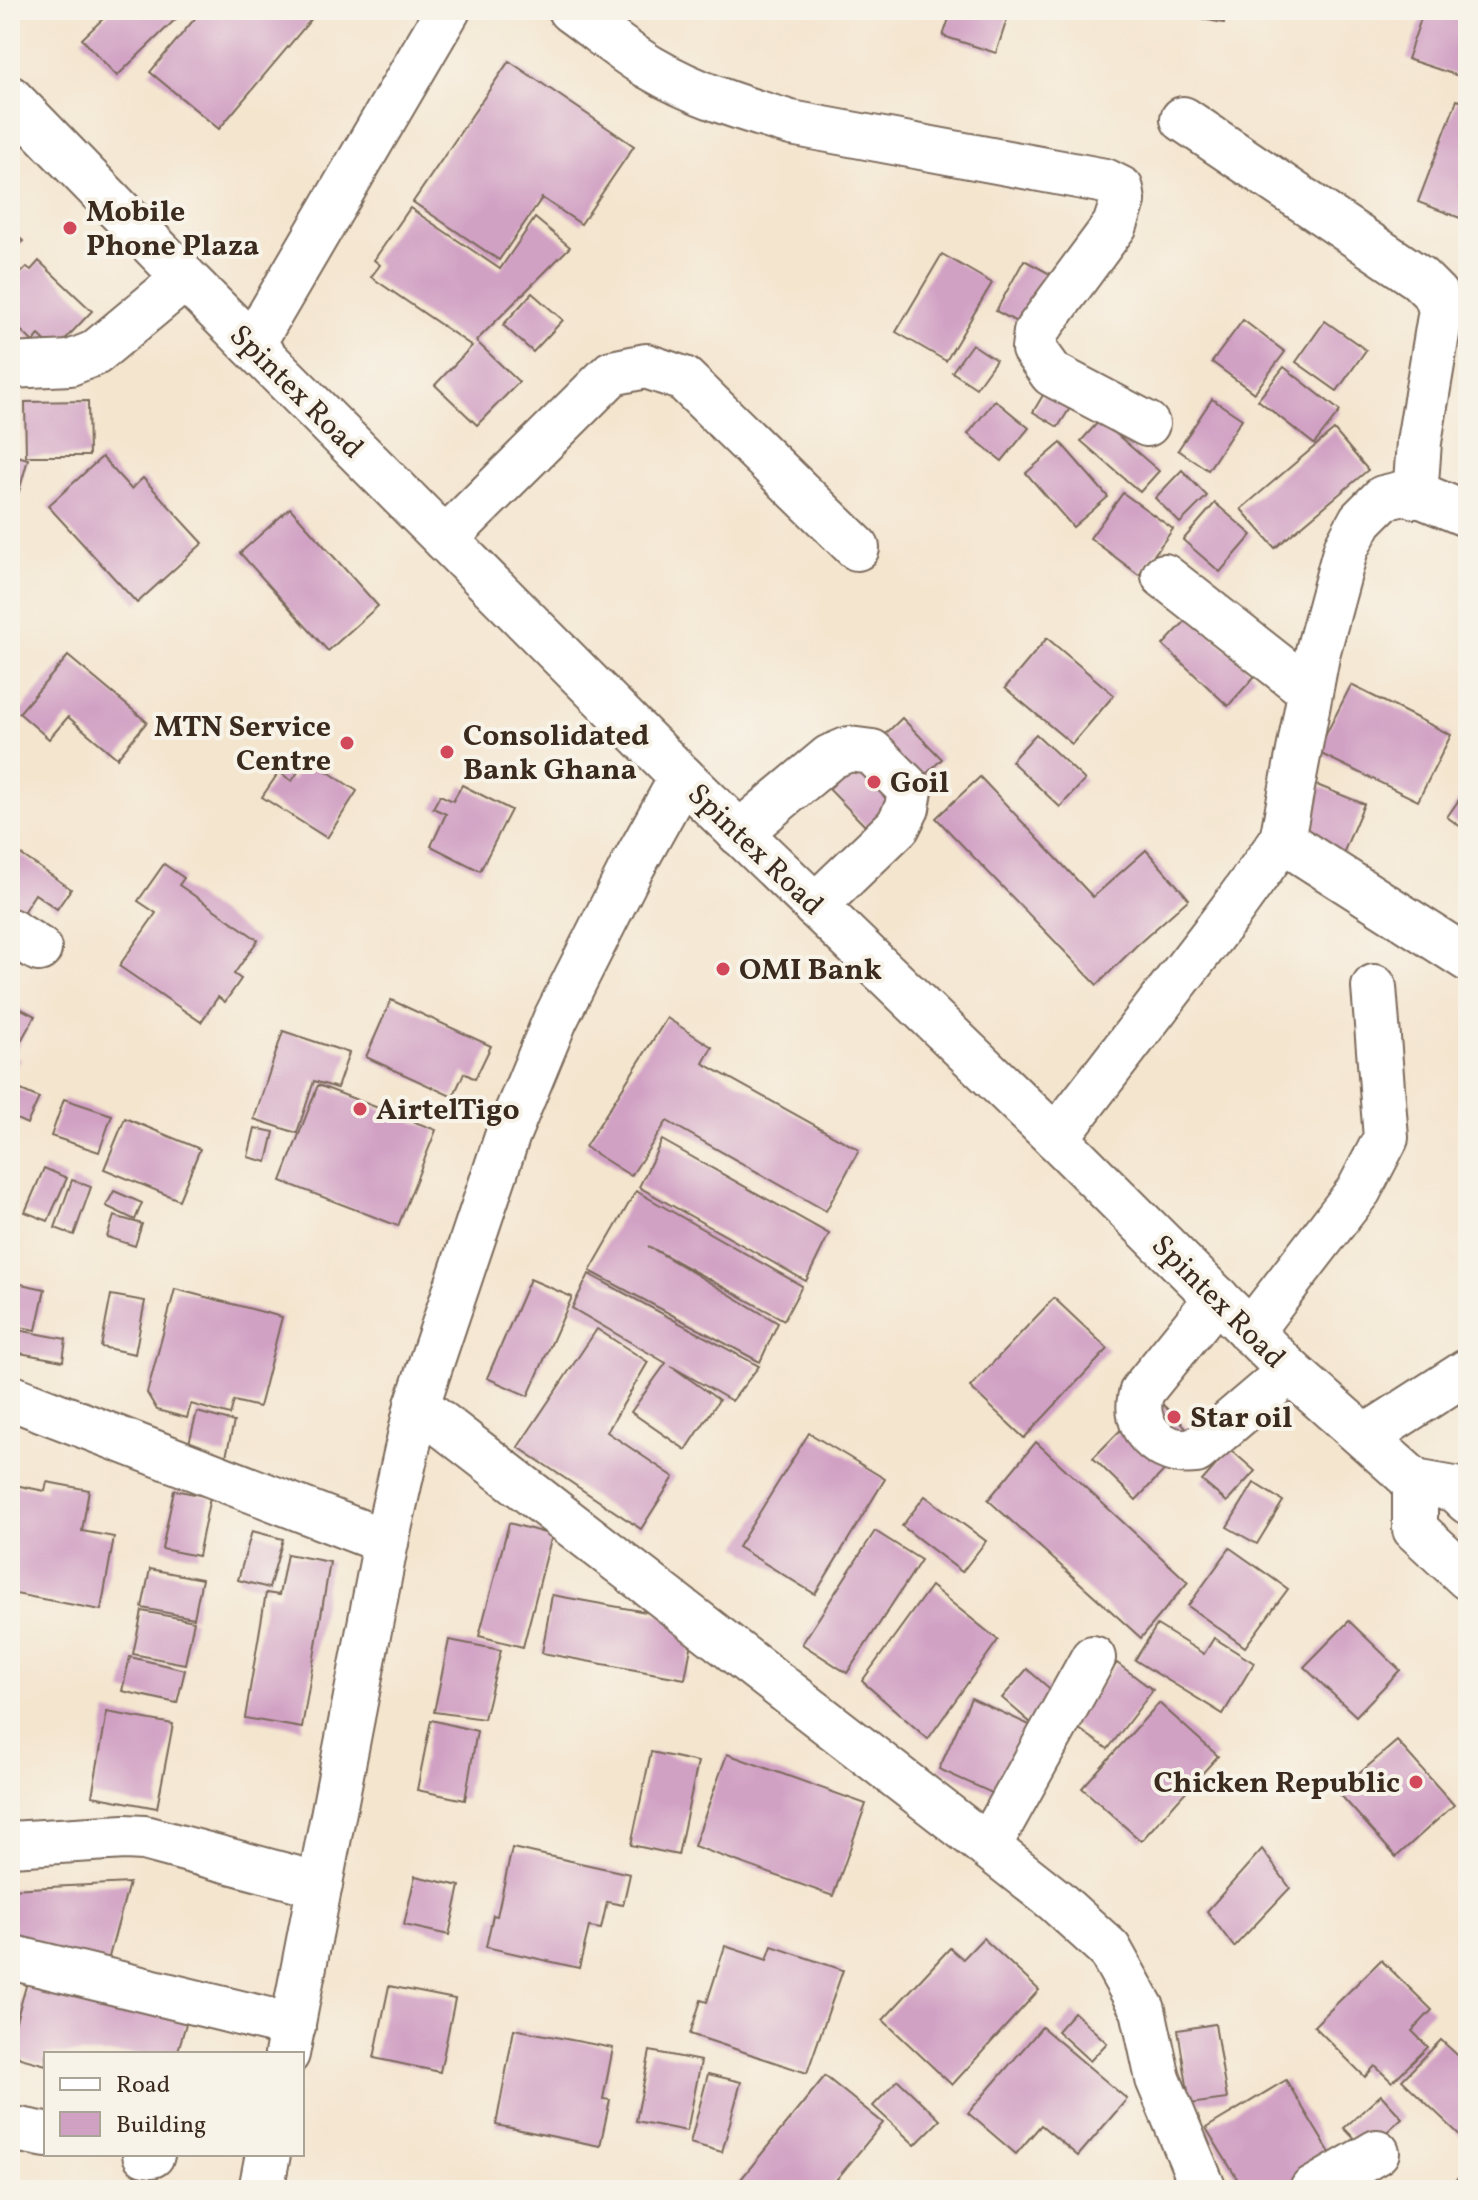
<svg xmlns="http://www.w3.org/2000/svg" width="1478" height="2200" font-family="Vollkorn,serif">
	<rect width="100%" height="100%" fill="#f7f3e8"/>
	<filter id="ink" filterUnits="userSpaceOnUse"><feTurbulence type="fractalNoise" baseFrequency=".0125" numOctaves="2"/><feDisplacementMap in="SourceGraphic" scale="16" xChannelSelector="R" yChannelSelector="G"/><feConvolveMatrix kernelMatrix="1 2 1 2 8 2 1 2 1" color-interpolation-filters="sRGB"/></filter>
	<filter id="wash" filterUnits="userSpaceOnUse"><feTurbulence type="fractalNoise" baseFrequency=".006" numOctaves="4" result="noise"/><feDisplacementMap in="SourceGraphic" scale="32" xChannelSelector="R" yChannelSelector="G"/><feGaussianBlur stdDeviation="1.8" result="paint"/><feColorMatrix in="noise" values="0 0 0 0 0 0 0 0 0 0 0 0 0 0 0 0 0 1.4 0 .05"/><feComposite in="paint" operator="in"/></filter>
	<g filter="url(#wash)">
		<rect width="100%" height="100%" fill="#f4e5cf"/>
		<g id="blocks">
			<!-- building -->
			<g fill="#d1a1c4">
				<path d="M 112,10 L 185,10 L 117,76 L 82,39 Z"/>
				<path d="M 202,10 L 319,10 L 219,129 L 150,72 Z"/>
				<path d="M 952,10 L 1010,10 L 996,53 L 943,36 Z"/>
				<path d="M 1152,10 L 1226,10 L 1224,23 Z"/>
				<path d="M 1424,10 L 1468,10 L 1468,79 L 1407,59 Z"/>
				<path d="M 509,61 L 634,146 L 581,224 L 542,198 L 499,260 L 413,202 Z"/>
				<path d="M 1457,100 L 1468,104 L 1468,221 L 1418,202 Z"/>
				<path d="M 410,208 L 500,269 L 535,218 L 570,247 L 476,341 L 519,382 L 477,425 L 435,385 L 472,346 L 371,277 L 380,265 L 374,260 Z"/>
				<path d="M 10,229 L 23,241 L 10,255 Z"/>
				<path d="M 942,254 L 992,283 L 946,361 L 896,332 Z"/>
				<path d="M 1024,260 L 1052,275 L 1024,326 L 996,311 Z"/>
				<path d="M 39,261 L 92,311 L 55,350 L 39,335 L 33,342 L 10,320 L 20,308 L 10,298 L 10,284 L 27,267 L 31,270 Z"/>
				<path d="M 532,293 L 563,320 L 533,352 L 503,325 Z"/>
				<path d="M 1243,320 L 1285,352 L 1254,393 L 1212,362 Z"/>
				<path d="M 1325,321 L 1366,350 L 1337,391 L 1296,362 Z"/>
				<path d="M 972,344 L 996,360 L 976,388 L 952,372 Z"/>
				<path d="M 1284,367 L 1340,411 L 1314,444 L 1258,400 Z"/>
				<path d="M 1049,385 L 1075,400 L 1058,427 L 1033,412 Z"/>
				<path d="M 1212,399 L 1242,419 L 1208,470 L 1178,450 Z"/>
				<path d="M 995,400 L 1029,428 L 1002,461 L 968,434 Z"/>
				<path d="M 88,401 L 89,456 L 26,456 L 25,402 Z"/>
				<path d="M 1100,420 L 1159,471 L 1140,492 L 1081,441 Z"/>
				<path d="M 1334,430 L 1368,470 L 1275,548 L 1241,509 Z"/>
				<path d="M 1061,443 L 1108,497 L 1073,527 L 1026,473 Z"/>
				<path d="M 10,454 L 28,459 L 11,520 L 10,520 Z"/>
				<path d="M 102,457 L 131,489 L 143,478 L 203,543 L 137,603 L 48,506 Z"/>
				<path d="M 1182,470 L 1207,496 L 1180,523 L 1155,498 Z"/>
				<path d="M 1123,493 L 1173,529 L 1139,575 L 1090,538 Z"/>
				<path d="M 1215,503 L 1252,535 L 1220,572 L 1183,540 Z"/>
				<path d="M 290,508 L 378,606 L 328,651 L 240,553 Z"/>
				<path d="M 1191,615 L 1255,676 L 1228,706 L 1163,645 Z"/>
				<path d="M 1047,638 L 1114,695 L 1072,744 L 1005,688 Z"/>
				<path d="M 68,656 L 147,722 L 117,758 L 68,717 L 49,739 L 19,713 Z"/>
				<path d="M 1351,685 L 1451,735 L 1418,801 L 1317,752 Z"/>
				<path d="M 902,718 L 942,759 L 868,829 L 829,789 Z"/>
				<path d="M 1036,734 L 1085,780 L 1060,807 L 1011,761 Z"/>
				<path d="M 307,758 L 357,791 L 327,838 L 262,797 L 279,772 L 292,781 Z"/>
				<path d="M 980,777 L 1093,897 L 1146,850 L 1189,899 L 1136,946 L 1097,985 L 936,818 Z"/>
				<path d="M 1312,783 L 1364,804 L 1342,856 L 1291,836 Z"/>
				<path d="M 462,785 L 511,810 L 480,871 L 431,846 L 446,814 L 433,808 L 440,795 L 453,801 Z"/>
				<path d="M 1468,787 L 1468,832 L 1447,817 Z"/>
				<path d="M 10,847 L 71,889 L 57,909 L 35,894 L 22,914 L 10,906 Z"/>
				<path d="M 164,864 L 184,878 L 179,885 L 258,940 L 234,974 L 241,979 L 225,1002 L 218,997 L 201,1022 L 119,966 L 156,913 L 138,901 Z"/>
				<path d="M 391,1000 L 491,1046 L 475,1079 L 464,1073 L 453,1097 L 366,1057 Z"/>
				<path d="M 10,1003 L 35,1016 L 13,1055 L 20,1059 L 10,1077 Z"/>
				<path d="M 667,1018 L 712,1047 L 703,1063 L 859,1150 L 826,1211 L 667,1121 L 631,1176 L 585,1147 Z"/>
				<path d="M 283,1031 L 349,1053 L 337,1088 L 314,1081 L 297,1133 L 254,1119 Z"/>
				<path d="M 10,1085 L 39,1098 L 27,1124 L 10,1116 Z"/>
				<path d="M 318,1085 L 436,1130 L 398,1226 L 281,1181 Z"/>
				<path d="M 64,1099 L 112,1115 L 99,1152 L 51,1136 Z"/>
				<path d="M 125,1118 L 200,1149 L 179,1200 L 104,1169 Z"/>
				<path d="M 255,1128 L 274,1132 L 267,1162 L 248,1157 Z"/>
				<path d="M 662,1140 L 829,1234 L 806,1281 L 639,1187 Z"/>
				<path d="M 44,1168 L 67,1178 L 48,1221 L 25,1212 Z"/>
				<path d="M 72,1180 L 91,1187 L 74,1235 L 55,1228 Z"/>
				<path d="M 114,1191 L 142,1203 L 135,1220 L 106,1206 Z"/>
				<path d="M 636,1191 L 802,1286 L 784,1320 L 648,1246 L 778,1323 L 760,1362 L 590,1271 Z"/>
				<path d="M 114,1216 L 142,1224 L 135,1246 L 107,1237 Z"/>
				<path d="M 589,1274 L 759,1366 L 732,1401 L 671,1366 L 719,1400 L 686,1450 L 631,1412 L 666,1363 L 572,1308 Z"/>
				<path d="M 530,1279 L 572,1297 L 528,1396 L 487,1378 Z"/>
				<path d="M 11,1282 L 45,1289 L 36,1330 L 10,1325 Z"/>
				<path d="M 175,1289 L 282,1317 L 259,1407 L 234,1401 L 230,1415 L 191,1404 L 187,1418 L 157,1410 L 147,1393 Z"/>
				<path d="M 111,1295 L 145,1301 L 135,1354 L 101,1347 Z"/>
				<path d="M 1054,1298 L 1108,1349 L 1024,1438 L 970,1387 Z"/>
				<path d="M 597,1329 L 648,1362 L 607,1432 L 674,1477 L 641,1529 L 518,1447 Z"/>
				<path d="M 18,1330 L 66,1339 L 63,1361 L 14,1352 Z"/>
				<path d="M 1154,1396 L 1196,1437 L 1136,1500 L 1093,1458 Z"/>
				<path d="M 197,1412 L 234,1422 L 226,1456 L 188,1447 Z"/>
				<path d="M 809,1433 L 885,1479 L 815,1594 L 738,1547 Z"/>
				<path d="M 1036,1442 L 1188,1582 L 1141,1638 L 988,1500 Z"/>
				<path d="M 1230,1449 L 1255,1471 L 1227,1502 L 1202,1481 Z"/>
				<path d="M 47,1482 L 89,1490 L 82,1531 L 114,1537 L 101,1610 L 10,1593 L 10,1484 L 45,1491 Z"/>
				<path d="M 1254,1483 L 1283,1501 L 1257,1544 L 1227,1527 Z"/>
				<path d="M 174,1490 L 210,1497 L 198,1556 L 162,1549 Z"/>
				<path d="M 925,1496 L 986,1541 L 962,1572 L 902,1526 Z"/>
				<path d="M 509,1523 L 552,1535 L 523,1647 L 479,1636 Z"/>
				<path d="M 252,1531 L 283,1539 L 269,1588 L 238,1580 Z"/>
				<path d="M 875,1531 L 921,1560 L 847,1673 L 802,1644 Z"/>
				<path d="M 1230,1548 L 1288,1589 L 1245,1647 L 1188,1606 Z"/>
				<path d="M 287,1554 L 330,1562 L 302,1728 L 245,1718 L 266,1593 L 279,1595 Z"/>
				<path d="M 150,1569 L 202,1579 L 194,1618 L 142,1608 Z"/>
				<path d="M 931,1586 L 998,1640 L 928,1739 L 862,1681 Z"/>
				<path d="M 552,1595 L 696,1621 L 685,1679 L 542,1653 Z"/>
				<path d="M 142,1611 L 194,1621 L 185,1664 L 133,1654 Z"/>
				<path d="M 1349,1621 L 1400,1670 L 1356,1716 L 1304,1667 Z"/>
				<path d="M 1157,1625 L 1204,1654 L 1214,1638 L 1254,1663 L 1223,1714 L 1135,1660 Z"/>
				<path d="M 449,1640 L 501,1650 L 484,1719 L 434,1712 Z"/>
				<path d="M 130,1657 L 185,1670 L 177,1703 L 122,1691 Z"/>
				<path d="M 1117,1663 L 1153,1690 L 1108,1749 L 1072,1724 Z"/>
				<path d="M 1027,1669 L 1063,1700 L 1038,1729 L 1002,1698 Z"/>
				<path d="M 971,1698 L 1036,1728 L 1003,1798 L 939,1769 Z"/>
				<path d="M 1159,1703 L 1218,1756 L 1141,1841 L 1082,1788 Z"/>
				<path d="M 107,1712 L 173,1724 L 157,1808 L 92,1796 Z"/>
				<path d="M 431,1720 L 477,1731 L 465,1800 L 417,1790 Z"/>
				<path d="M 1397,1741 L 1454,1805 L 1396,1857 L 1338,1792 Z"/>
				<path d="M 651,1752 L 698,1762 L 678,1855 L 631,1845 Z"/>
				<path d="M 727,1754 L 866,1804 L 833,1896 L 694,1846 Z"/>
				<path d="M 512,1848 L 630,1874 L 623,1905 L 607,1902 L 601,1929 L 589,1927 L 579,1968 L 486,1947 L 493,1915 L 497,1916 Z"/>
				<path d="M 1262,1849 L 1290,1888 L 1234,1947 L 1207,1911 Z"/>
				<path d="M 415,1876 L 460,1886 L 449,1935 L 404,1925 Z"/>
				<path d="M 129,1883 L 106,1968 L 10,1953 L 10,1889 Z"/>
				<path d="M 983,1938 L 1039,1990 L 952,2085 L 883,2020 L 950,1948 L 963,1959 Z"/>
				<path d="M 725,1946 L 767,1960 L 772,1946 L 843,1970 L 807,2073 L 690,2034 L 701,2000 L 707,2002 Z"/>
				<path d="M 1381,1960 L 1432,2010 L 1412,2031 L 1428,2047 L 1392,2082 L 1375,2066 L 1365,2077 L 1314,2026 Z"/>
				<path d="M 30,1972 L 188,2017 L 177,2054 L 46,2054 L 46,2065 L 20,2058 L 10,2042 Z"/>
				<path d="M 389,1986 L 455,1999 L 440,2072 L 374,2058 Z"/>
				<path d="M 1074,2012 L 1107,2043 L 1090,2061 L 1057,2031 Z"/>
				<path d="M 1215,2024 L 1227,2099 L 1190,2104 L 1178,2030 Z"/>
				<path d="M 1042,2027 L 1127,2099 L 1078,2156 L 1041,2125 L 1016,2154 L 968,2113 Z"/>
				<path d="M 514,2029 L 613,2048 L 603,2099 L 610,2100 L 600,2146 L 496,2125 Z"/>
				<path d="M 1441,2040 L 1468,2065 L 1468,2143 L 1402,2080 Z"/>
				<path d="M 650,2051 L 701,2061 L 687,2131 L 636,2121 Z"/>
				<path d="M 708,2074 L 741,2082 L 722,2152 L 690,2143 Z"/>
				<path d="M 825,2076 L 883,2123 L 828,2190 L 744,2190 L 737,2184 Z"/>
				<path d="M 898,2080 L 940,2120 L 915,2145 L 873,2106 Z"/>
				<path d="M 1286,2080 L 1333,2158 L 1279,2190 L 1244,2190 L 1206,2128 Z"/>
				<path d="M 1381,2095 L 1402,2118 L 1366,2151 L 1344,2128 Z"/>
				<path d="M 1468,2166 L 1468,2190 L 1448,2190 Z"/>
			</g>
		</g>
	</g>
	<g filter="url(#ink)">
		<use href="#blocks" fill-opacity="0" stroke="#7c6b5c" stroke-width="2"/>
		<g fill="none" stroke-linecap="round" stroke-linejoin="round">
			<!-- minor casing -->
			<g stroke="#7c6b5c" stroke-width="48">
				<g id="minor">
					<path d="M 570,10 C 597,29 623,52 651,68 C 695,94 743,109 791,123 L 1105,181 L 1121,189 L 1123,201 L 1115,225 L 1036,332 L 1034,349 L 1052,374 L 1147,424"/>
					<path d="M 1183,119 L 1419,278 L 1436,295 L 1441,310 L 1419,442 L 1415,496"/>
					<path d="M 252,345 L 448,10"/>
					<path d="M 10,366 L 70,363 L 95,353 L 185,278"/>
					<path d="M 445,539 L 612,373 L 646,366 L 684,379 L 857,548"/>
					<path d="M 1164,576 L 1309,690"/>
					<path d="M 739,833 L 830,757 L 849,749 L 872,752 L 910,790 L 907,808 L 898,826 L 815,906"/>
					<path d="M 1282,840 L 1468,959"/>
					<path d="M 10,931 L 39,949"/>
					<path d="M 1056,1138 L 1230,912 L 1282,840 L 1318,651 L 1346,548 L 1361,520 L 1383,498 L 1404,493 L 1422,496 L 1468,515"/>
					<path d="M 1217,1298 L 1142,1391 C 1130,1427 1160,1456 1196,1451 L 1290,1371"/>
					<path d="M 1250,1332 L 1359,1190 L 1386,1138 L 1374,987"/>
					<path d="M 10,1397 L 386,1542"/>
					<path d="M 417,1405 L 988,1847 L 1055,1900 L 1109,1949 L 1143,2010 L 1158,2079 L 1204,2190"/>
					<path d="M 1365,1437 L 1468,1371"/>
					<path d="M 10,1844 L 125,1837 L 144,1838 L 320,1885"/>
					<path d="M 988,1847 L 1093,1658"/>
					<path d="M 10,1957 L 293,2026"/>
					<path d="M 287,2054 L 386,1542 L 417,1405 L 508,1134 L 555,1020 L 631,869 L 682,777"/>
					<path d="M 10,2128 L 46,2135"/>
					<path d="M 145,2154 L 152,2155"/>
					<path d="M 261,2190 L 268,2154"/>
					<path d="M 1312,2190 L 1377,2152"/>
				</g>
			</g>
			<!-- major casing -->
			<g stroke="#7c6b5c" stroke-width="48">
				<g id="major">
					<path d="M 10,98 L 185,278 L 682,777 L 1056,1138 L 1290,1371 L 1415,1482 L 1454,1489 L 1468,1502"/>
					<path d="M 1415,1482 L 1415,1529 L 1468,1578"/>
				</g>
			</g>
			<!-- minor -->
			<use href="#minor" stroke="#fff" stroke-width="44"/>
			<!-- major -->
			<use href="#major" stroke="#fff" stroke-width="44"/>
		</g>
	</g>
	<!-- markers -->
	<g fill="#d1495b" stroke="#f7f3e8" stroke-width="3">
		<circle cx="70" cy="228" r="8"/>
		<circle cx="347" cy="743" r="8"/>
		<circle cx="447" cy="752" r="8"/>
		<circle cx="874" cy="782" r="8"/>
		<circle cx="723" cy="969" r="8"/>
		<circle cx="360" cy="1109" r="8"/>
		<circle cx="1174" cy="1417" r="8"/>
		<circle cx="1416" cy="1782" r="8"/>
	</g>
	<g text-anchor="middle" stroke-width="8" stroke-linejoin="round" paint-order="stroke">
		<!-- poi labels -->
		<g font-size="30" font-weight="bold" fill="#3b2a1e" stroke="#f7f3e8" text-anchor="start">
			<text x="86" y="221">Mobile<tspan x="86" dy="34">Phone Plaza</tspan></text>
			<text x="331" y="736" text-anchor="end">MTN Service<tspan x="331" dy="34">Centre</tspan></text>
			<text x="463" y="745">Consolidated<tspan x="463" dy="34">Bank Ghana</tspan></text>
			<text x="890" y="792">Goil</text>
			<text x="739" y="979">OMI Bank</text>
			<text x="376" y="1119">AirtelTigo</text>
			<text x="1190" y="1427">Star oil</text>
			<text x="1400" y="1792" text-anchor="end">Chicken Republic</text>
		</g>
		<!-- street labels -->
		<g font-size="30" fill="#3b2a1e" stroke="#f7f3e8">
			<text transform="translate(297 391) rotate(45)" y="10">Spintex Road</text>
			<text transform="translate(756 849) rotate(44)" y="10">Spintex Road</text>
			<text transform="translate(1219 1301) rotate(45)" y="10">Spintex Road</text>
		</g>
	</g>
	<!-- margin -->
	<rect width="1478" height="2200" fill="none" stroke="#f7f3e8" stroke-width="40"/>
	<!-- legend -->
	<rect x="44" y="2052" width="260" height="104" fill="#f7f3e8" stroke="#aca397" stroke-width="2"/>
	<rect x="60" y="2078" width="40" height="12" fill="#ffffff" stroke="#aca397" stroke-width="2"/>
	<text x="116" y="2092" font-size="24" fill="#3b2a1e">Road</text>
	<rect x="60" y="2112" width="40" height="24" fill="#d1a1c4" stroke="#aca397" stroke-width="2"/>
	<text x="116" y="2132" font-size="24" fill="#3b2a1e">Building</text>
</svg>
